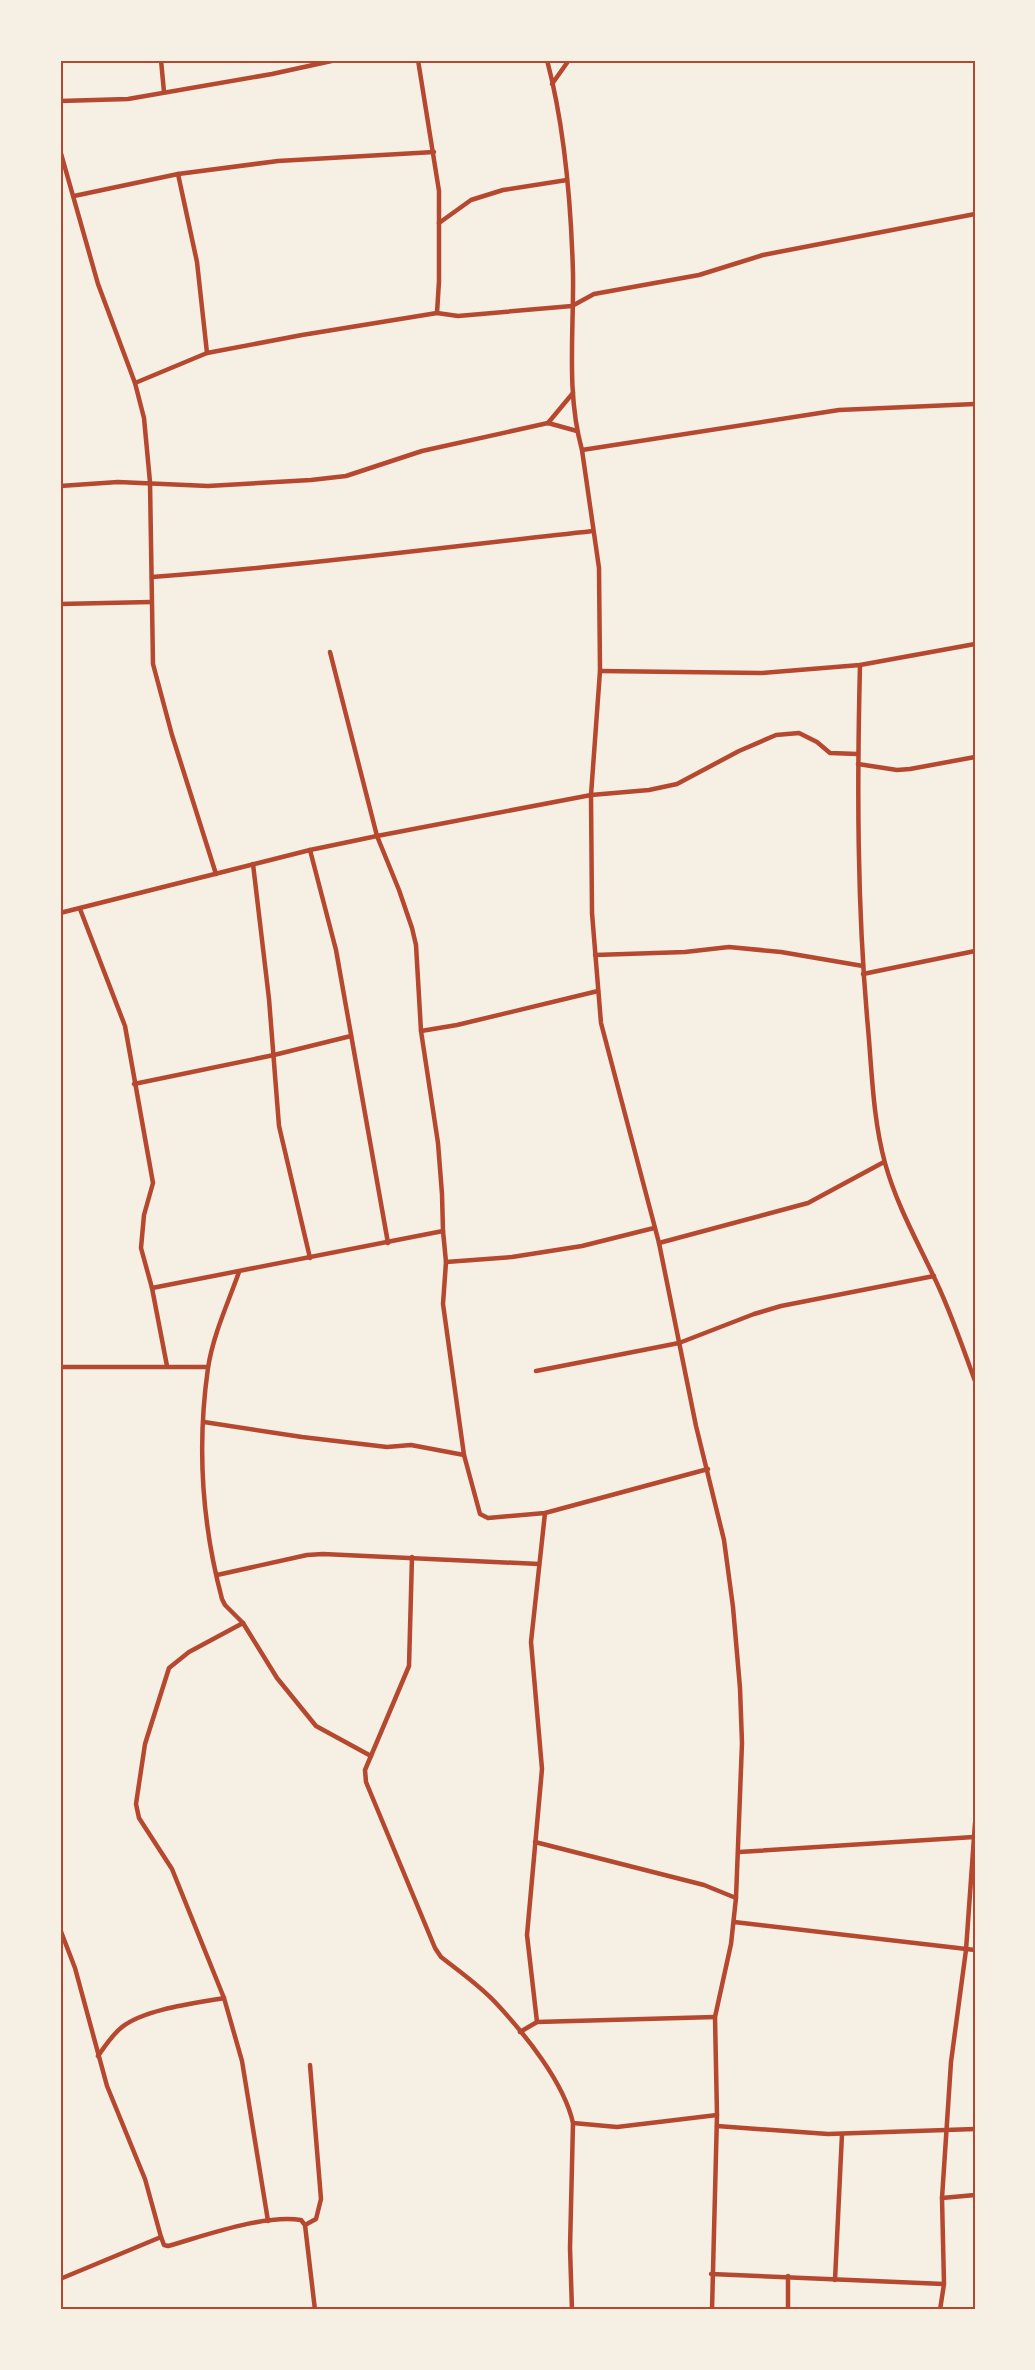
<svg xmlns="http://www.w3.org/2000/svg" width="1035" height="2370" font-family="'Zilla Slab',serif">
	<rect width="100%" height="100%" fill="#f6efe4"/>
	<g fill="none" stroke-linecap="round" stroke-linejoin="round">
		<!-- minor -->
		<g stroke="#b5482f" stroke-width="4.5">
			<path d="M 161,60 L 164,92"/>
			<path d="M 418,60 L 439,191 L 439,281 L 437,313"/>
			<path d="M 547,60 C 565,128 571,202 573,273 C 574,331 566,393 582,450 L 599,568 L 600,671 L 591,795 L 592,913 L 601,1023 L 659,1243 L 696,1426 L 724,1540 L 733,1607 L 740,1688 L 742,1743 L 736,1898 L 731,1944 L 715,2017 L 717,2115 L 712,2310"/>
			<path d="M 552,84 L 569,60"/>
			<path d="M 60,101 L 128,99 L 272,74 L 336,60"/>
			<path d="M 60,150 L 98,284 L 135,383 L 144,418 L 150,482 L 153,664 L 172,735 L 216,874"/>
			<path d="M 178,174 L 197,262 L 207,353"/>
			<path d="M 74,196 L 178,174 L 278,161 L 434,152"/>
			<path d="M 439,223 L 471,200 L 503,190 L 567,180"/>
			<path d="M 135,383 L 207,353 L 302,335 L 437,313 L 458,316 L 572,306 L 594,294 L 699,275 L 763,255 L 975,214"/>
			<path d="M 548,423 L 573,393"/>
			<path d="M 582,450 L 839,410 L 975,404"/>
			<path d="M 60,486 L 118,482 L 208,486 L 311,480 L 346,476 L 422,451 L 548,423 L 577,431"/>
			<path d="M 152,577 C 299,566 446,547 593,531"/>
			<path d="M 60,604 L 151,602"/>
			<path d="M 330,652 L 377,836 L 399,890 L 412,928 L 416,945 L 421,1031 L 438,1143 L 442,1194 L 443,1231 L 446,1262 L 443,1304 L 464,1455 L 480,1514 L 488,1518 L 545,1513 L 708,1469"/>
			<path d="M 860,665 C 857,786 857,907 868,1028 C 872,1073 873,1119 885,1163 C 896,1203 916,1239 933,1275 C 950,1309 962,1346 975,1381"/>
			<path d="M 600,671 L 761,673 L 860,665 L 975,644"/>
			<path d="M 858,764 L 897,770 L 910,769 L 975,757"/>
			<path d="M 310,850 L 336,950 L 388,1243"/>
			<path d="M 253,864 L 269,999 L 279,1126 L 310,1258"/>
			<path d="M 80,909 L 125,1026 L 153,1183 L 144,1215 L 141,1248 L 152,1288 L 167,1366"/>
			<path d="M 60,913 L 310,850 L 377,836 L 591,795 L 649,790 L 677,784 L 739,751 L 776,735 L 799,733 L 817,742 L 830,753 L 858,754"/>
			<path d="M 595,955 L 685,952 L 729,947 L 781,952 L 863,966"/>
			<path d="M 863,974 L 975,951"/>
			<path d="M 421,1031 L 457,1025 L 598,991"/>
			<path d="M 134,1084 L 274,1055 L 351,1036"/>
			<path d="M 659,1243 L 808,1203 L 884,1162"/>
			<path d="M 446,1262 L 512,1257 L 582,1246 L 654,1228"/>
			<path d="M 239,1272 C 228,1303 213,1335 208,1368 C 197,1445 202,1524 222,1599 L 225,1605 L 243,1623 L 277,1678 L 316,1726 L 371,1756"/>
			<path d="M 152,1288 L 443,1231"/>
			<path d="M 60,1367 L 208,1367"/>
			<path d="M 536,1371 L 679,1343 L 754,1314 L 781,1306 L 934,1276"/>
			<path d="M 204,1422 L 302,1437 L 387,1447 L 411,1445 L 464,1455"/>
			<path d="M 412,1557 L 409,1666 L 365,1770 L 366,1782 L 435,1948 L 441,1957 C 459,1971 479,1985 495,2002 C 524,2033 564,2082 573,2123 L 570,2248 L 572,2310"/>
			<path d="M 217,1575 L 307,1555 L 323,1554 L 539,1564"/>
			<path d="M 243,1623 L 189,1652 L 169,1668 L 145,1744 L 136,1804 L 139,1818 L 172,1869 L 224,1998 L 242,2061 L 268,2221"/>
			<path d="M 535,1842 L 704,1885 L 736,1898"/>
			<path d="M 739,1852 L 974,1837"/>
			<path d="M 734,1922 L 975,1950"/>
			<path d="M 60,1929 L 75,1968 L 107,2086 L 145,2179 L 161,2237 L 60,2279"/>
			<path d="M 537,2022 L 527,1935 L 542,1769 L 531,1642 L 545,1513"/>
			<path d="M 520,2032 L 537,2022 L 715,2017"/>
			<path d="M 98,2056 C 105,2046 112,2035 122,2027 C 145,2009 196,2003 224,1998"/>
			<path d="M 573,2123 L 617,2127 L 717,2115"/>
			<path d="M 717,2126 L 828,2134 L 975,2129"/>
			<path d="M 942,2198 L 975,2195"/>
			<path d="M 305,2225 L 316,2219 L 321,2199 L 310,2065"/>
			<path d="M 161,2237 L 164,2245 L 168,2246 C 204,2236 264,2214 301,2220 L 305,2225 L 315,2310"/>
			<path d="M 711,2274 L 944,2284"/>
			<path d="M 788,2276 L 788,2310"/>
			<path d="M 835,2280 L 842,2134"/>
			<path d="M 940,2310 L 944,2284 L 942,2198 L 951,2062 L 966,1950 L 975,1823"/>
		</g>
	</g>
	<!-- border -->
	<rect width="1035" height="2370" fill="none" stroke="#f6efe4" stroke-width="123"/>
	<rect x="62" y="62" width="912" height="2246" fill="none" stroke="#b5482f" stroke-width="2"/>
</svg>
